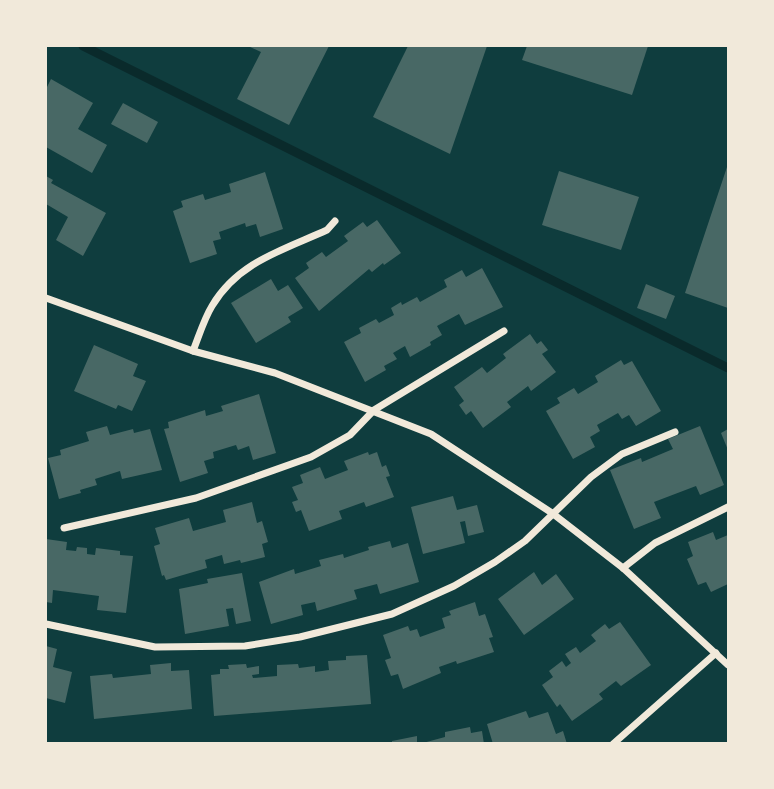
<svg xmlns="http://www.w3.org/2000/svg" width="774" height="789" font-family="Jost,sans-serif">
	<rect width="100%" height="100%" fill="#0f3d3e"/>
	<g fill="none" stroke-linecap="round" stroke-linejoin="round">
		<!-- stream -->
		<path stroke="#0a2a2b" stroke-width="9" d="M 83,46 L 728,368"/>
	</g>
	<!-- building -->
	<g fill="#486865">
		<path d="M 248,46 L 329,46 L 289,125 L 237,99 L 261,52 Z"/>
		<path d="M 408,46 L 487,46 L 450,154 L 373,117 Z"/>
		<path d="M 527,46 L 648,46 L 632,95 L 522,60 Z"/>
		<path d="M 51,79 L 93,103 L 78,129 L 107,145 L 92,173 L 46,147 L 46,89 Z"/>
		<path d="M 123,103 L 158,122 L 147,143 L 111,124 Z"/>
		<path d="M 728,164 L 728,308 L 685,293 Z"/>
		<path d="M 559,171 L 639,197 L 621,250 L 542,225 Z"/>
		<path d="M 265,172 L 283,229 L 260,237 L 256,224 L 246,227 L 245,223 L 219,232 L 221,239 L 213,241 L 217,254 L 190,263 L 173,211 L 183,207 L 181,201 L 203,194 L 205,200 L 231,192 L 229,184 Z"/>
		<path d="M 46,176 L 53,180 L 51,183 L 106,213 L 83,256 L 56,240 L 68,217 L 46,204 Z"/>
		<path d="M 377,220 L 401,253 L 384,265 L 383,263 L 372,272 L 369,269 L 319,311 L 295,278 L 309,268 L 306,263 L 322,252 L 326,257 L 348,241 L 344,236 L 363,222 L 367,227 Z"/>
		<path d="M 482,268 L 503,307 L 465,325 L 459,314 L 437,326 L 442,335 L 430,342 L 431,345 L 410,357 L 405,346 L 393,353 L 397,359 L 384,366 L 386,370 L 365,382 L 344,342 L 361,333 L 359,328 L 376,319 L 379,323 L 394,315 L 391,308 L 401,302 L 402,305 L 417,297 L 420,302 L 447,287 L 444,280 L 462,270 L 466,277 Z"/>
		<path d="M 271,279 L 278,291 L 288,285 L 303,308 L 288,317 L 291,322 L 256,343 L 231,303 Z"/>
		<path d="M 646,284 L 675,296 L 666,319 L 637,308 Z"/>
		<path d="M 530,334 L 537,344 L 541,341 L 548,350 L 542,354 L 556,372 L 531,391 L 528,386 L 507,402 L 511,407 L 483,428 L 471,411 L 466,415 L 459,405 L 464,401 L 454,387 L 482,367 L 487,373 L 506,358 L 503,354 Z"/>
		<path d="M 94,345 L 138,364 L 133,376 L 146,381 L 132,411 L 118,405 L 116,409 L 74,391 Z"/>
		<path d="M 621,360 L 624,365 L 632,361 L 661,411 L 636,426 L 629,415 L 622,419 L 618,413 L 597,425 L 600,431 L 590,437 L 595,447 L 573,459 L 546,411 L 560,403 L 557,398 L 574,388 L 578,394 L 598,382 L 595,376 Z"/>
		<path d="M 259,394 L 276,453 L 253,460 L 249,446 L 238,450 L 236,445 L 213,452 L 214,458 L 204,461 L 208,473 L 180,482 L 164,429 L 169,428 L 168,422 L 205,410 L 206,416 L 223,411 L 221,406 Z"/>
		<path d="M 107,426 L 110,435 L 133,429 L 134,433 L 150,429 L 162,470 L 122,479 L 120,471 L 95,479 L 97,485 L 80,490 L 81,493 L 59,499 L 48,458 L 61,455 L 60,450 L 89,441 L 86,432 Z"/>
		<path d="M 700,426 L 724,485 L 700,495 L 696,486 L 654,502 L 661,518 L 634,529 L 610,470 L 641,458 L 642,462 L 673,449 L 668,439 Z"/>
		<path d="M 728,429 L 728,450 L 721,433 Z"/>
		<path d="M 368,452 L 369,455 L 377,452 L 382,467 L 386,465 L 390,476 L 386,477 L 394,497 L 366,507 L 364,502 L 339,511 L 342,519 L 309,531 L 301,510 L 296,512 L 292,502 L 298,500 L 292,487 L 303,483 L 300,475 L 320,467 L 325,479 L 348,470 L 344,461 Z"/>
		<path d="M 453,496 L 457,510 L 477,505 L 484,532 L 468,536 L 465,521 L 460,522 L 465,543 L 423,554 L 411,507 Z"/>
		<path d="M 252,502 L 257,523 L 262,521 L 268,542 L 262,544 L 265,557 L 241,563 L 240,560 L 224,564 L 222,555 L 205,560 L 207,568 L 166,580 L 164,575 L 162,576 L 154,546 L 160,544 L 155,528 L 189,518 L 193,531 L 226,522 L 223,510 Z"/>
		<path d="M 713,532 L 716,540 L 728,535 L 728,584 L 711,592 L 706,582 L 698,585 L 687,559 L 693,556 L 688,542 Z"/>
		<path d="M 46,539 L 67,542 L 66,550 L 76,551 L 77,547 L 87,548 L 87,554 L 95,555 L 96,548 L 120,551 L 120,555 L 133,556 L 126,613 L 97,610 L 99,596 L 53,590 L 52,603 L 46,602 Z"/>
		<path d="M 390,541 L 392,548 L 408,543 L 419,582 L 380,594 L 377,584 L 354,590 L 357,599 L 317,611 L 315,602 L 301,605 L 303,615 L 271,624 L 259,582 L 294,569 L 295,574 L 321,566 L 319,560 L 343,554 L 344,558 L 369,550 L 368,547 Z"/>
		<path d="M 534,572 L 542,585 L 556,574 L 574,599 L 524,635 L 498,599 Z"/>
		<path d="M 242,573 L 251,621 L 236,624 L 233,608 L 226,609 L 229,626 L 185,634 L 179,589 L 208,583 L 207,579 Z"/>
		<path d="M 475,602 L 479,616 L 485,614 L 493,637 L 489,638 L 494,652 L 457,664 L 456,661 L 439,667 L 441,673 L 403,689 L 398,674 L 391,676 L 385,660 L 391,658 L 383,635 L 408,626 L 410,631 L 417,629 L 420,637 L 445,628 L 442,618 L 451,615 L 449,611 Z"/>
		<path d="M 620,622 L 651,665 L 621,686 L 616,681 L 599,694 L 603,699 L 572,721 L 560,704 L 557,707 L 542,685 L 553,677 L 549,671 L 562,661 L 566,667 L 571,663 L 565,654 L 576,647 L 580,653 L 596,641 L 591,635 L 605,624 L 609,629 Z"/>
		<path d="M 46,646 L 57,649 L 53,667 L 72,672 L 65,703 L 46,698 Z"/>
		<path d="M 367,655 L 371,704 L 214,716 L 211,675 L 220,674 L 220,669 L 229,669 L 228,665 L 246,664 L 247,668 L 259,666 L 259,674 L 252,675 L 253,678 L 277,676 L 277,665 L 298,664 L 299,668 L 315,666 L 315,672 L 329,670 L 328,661 L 346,660 L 346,656 Z"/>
		<path d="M 171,663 L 171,671 L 189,670 L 192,709 L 94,719 L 90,676 L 112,674 L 113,678 L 151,674 L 150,665 Z"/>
		<path d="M 526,711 L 529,718 L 548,712 L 556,734 L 563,731 L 567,744 L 493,744 L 487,724 Z"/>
		<path d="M 470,727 L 471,733 L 482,731 L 484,744 L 419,744 L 445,737 L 445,732 Z"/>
		<path d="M 417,736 L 417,744 L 392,744 L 392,741 Z"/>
	</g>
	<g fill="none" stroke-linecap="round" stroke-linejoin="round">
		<!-- minor -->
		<g stroke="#f1e9da" stroke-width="7">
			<path d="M 46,298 L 193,351 L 275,373 L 431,434 L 552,513 L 623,568 L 728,665"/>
			<path d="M 193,351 C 199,336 204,319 212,306 C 238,262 283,250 327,230 L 335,221"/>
			<path d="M 64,528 L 196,498 L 311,457 L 350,435 L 374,410 L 504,331"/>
			<path d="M 623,568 L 655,543 L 728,507"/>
			<path d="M 46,624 L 155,647 L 245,646 L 300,637 L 392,614 L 454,586 L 495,562 L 525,541 L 591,477 L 622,454 L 675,432"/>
			<path d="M 613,744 L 716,653"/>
		</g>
	</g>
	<!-- border -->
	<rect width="774" height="789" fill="none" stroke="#f1e9da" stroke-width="94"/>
</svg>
